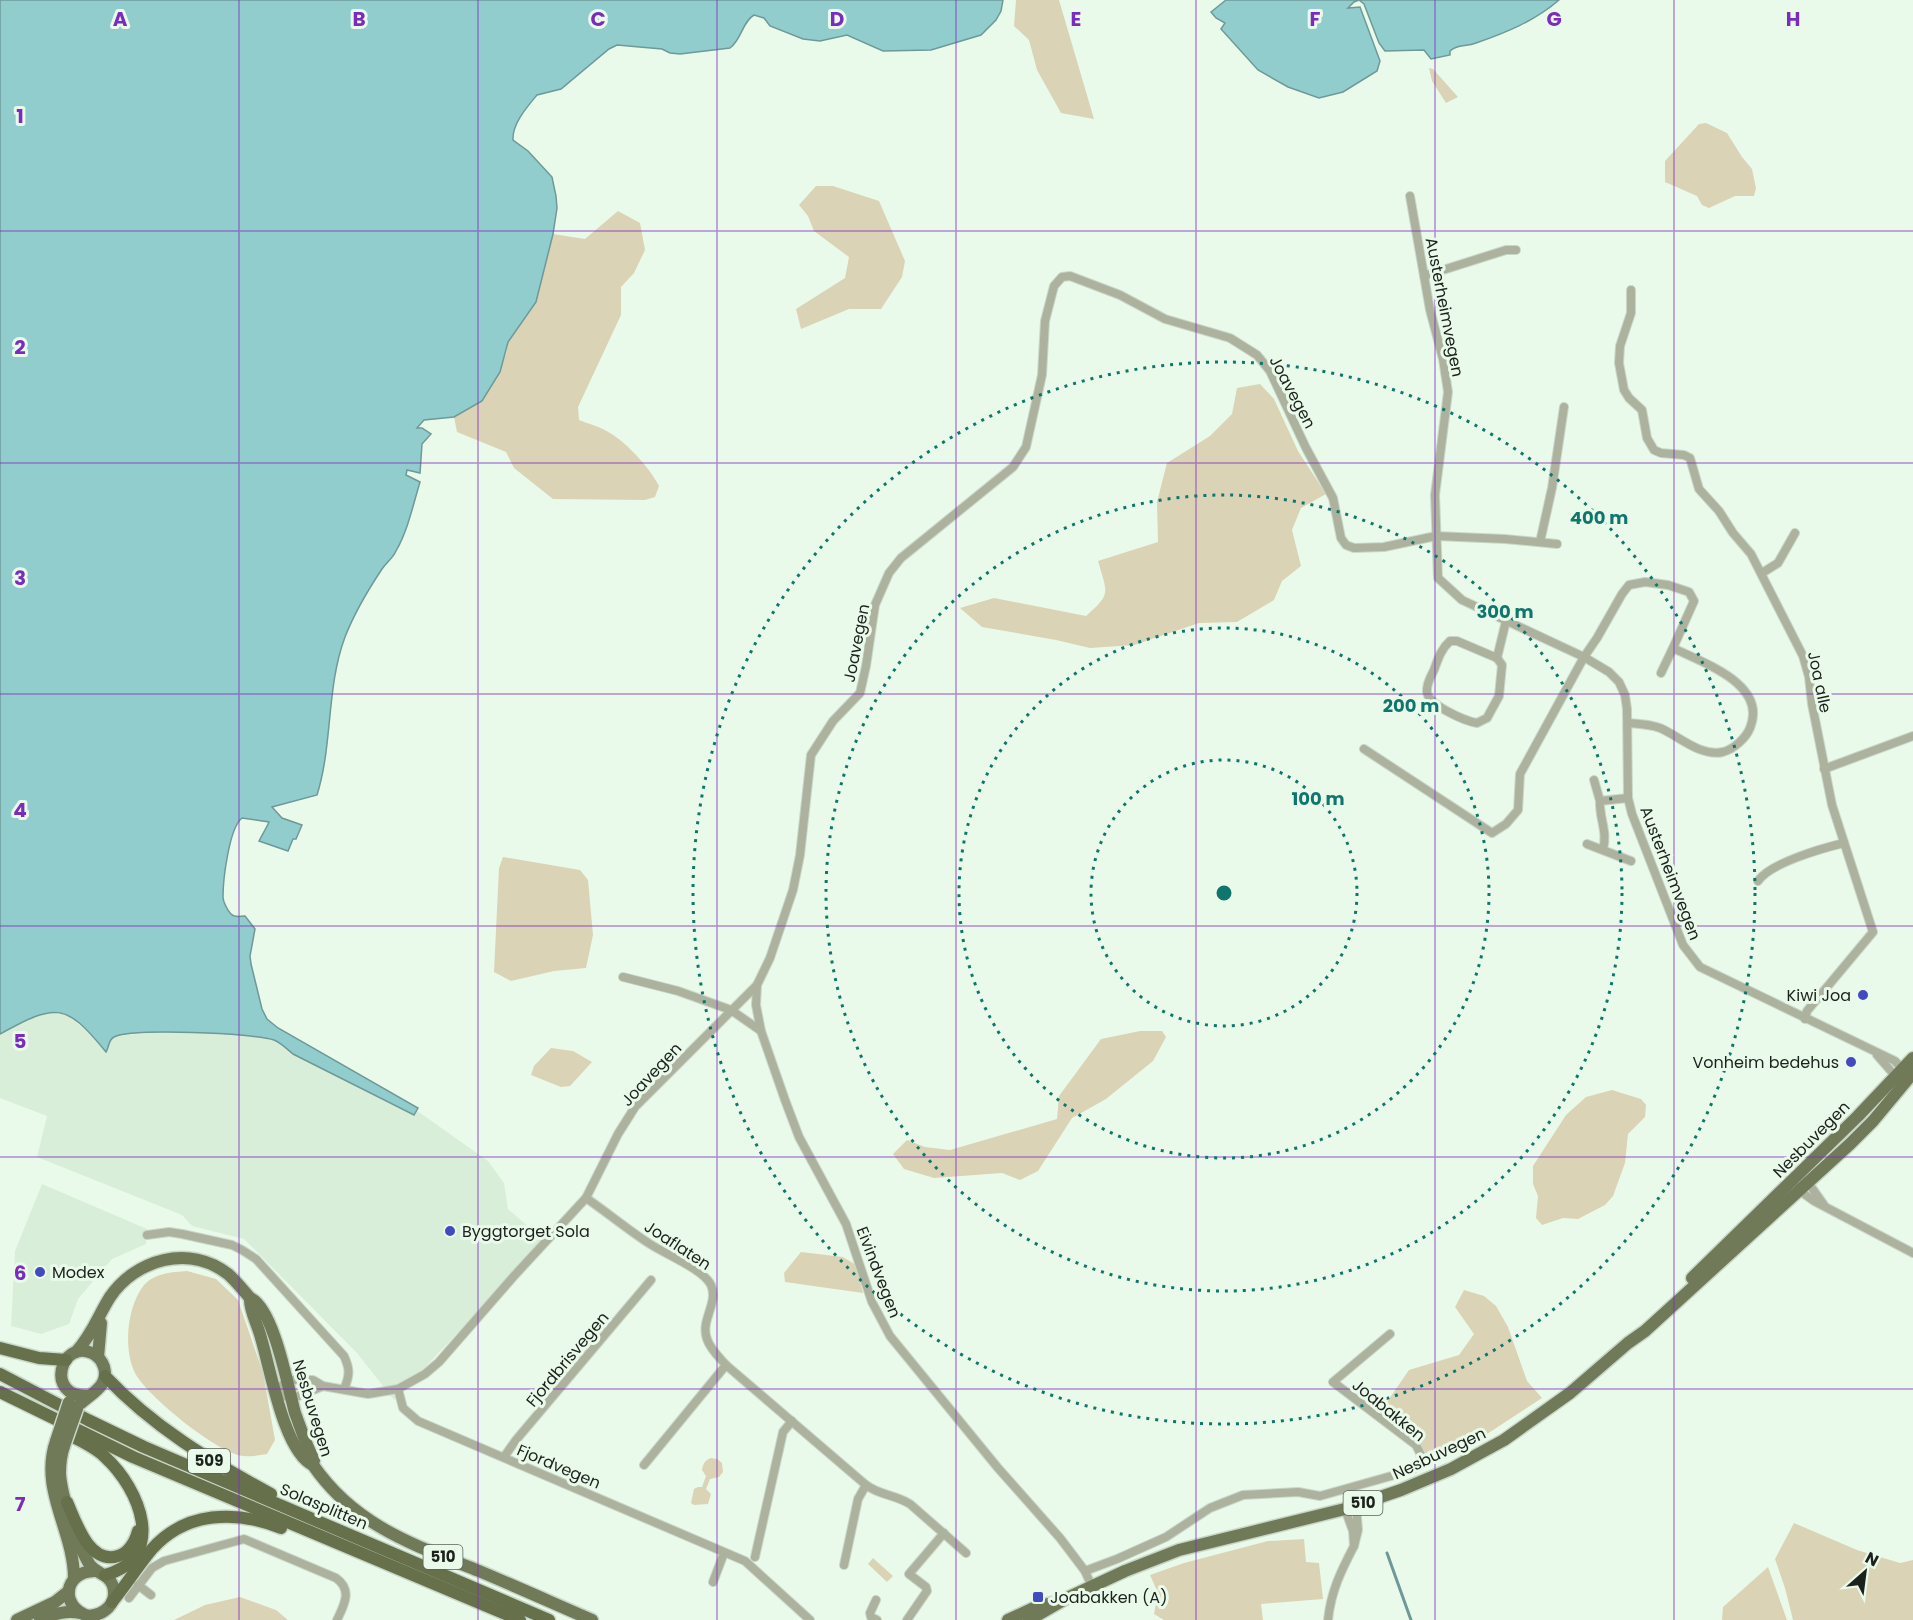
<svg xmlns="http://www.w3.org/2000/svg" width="1913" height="1620" font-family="Poppins,sans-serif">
	<rect width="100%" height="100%" fill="#eafaea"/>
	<!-- built -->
	<g fill="#d9eed9">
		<path d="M 49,1012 L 65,1013 L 92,1035 L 106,1052 L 110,1040 L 116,1036 L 147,1033 L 212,1032 L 248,1035 L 275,1041 L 293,1054 L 388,1103 L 414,1115 L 416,1110 L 488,1161 L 504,1183 L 508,1209 L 545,1241 L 394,1400 L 357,1353 L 244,1239 L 192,1226 L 182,1215 L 37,1157 L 47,1116 L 0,1098 L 0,1034 L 29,1018 Z"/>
		<path d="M 42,1184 L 147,1229 L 146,1244 L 112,1259 L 78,1299 L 69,1324 L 41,1334 L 11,1326 L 15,1251 Z"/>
	</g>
	<!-- green -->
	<g fill="#dbd3b5">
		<path d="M 1016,0 L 1059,0 L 1094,119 L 1061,113 L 1037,70 L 1029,40 L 1014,26 Z"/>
		<path d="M 1429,68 L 1433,69 L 1458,97 L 1446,103 L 1432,81 Z"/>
		<path d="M 1706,123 L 1727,133 L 1742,157 L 1752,169 L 1756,188 L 1754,196 L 1735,196 L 1709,208 L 1702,205 L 1697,196 L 1665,182 L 1665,161 L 1699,124 Z"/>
		<path d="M 816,186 L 833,186 L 879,201 L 905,261 L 902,277 L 881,309 L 849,309 L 801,329 L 796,309 L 845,278 L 849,257 L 814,231 L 808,216 L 799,205 Z"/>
		<path d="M 618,211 L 640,223 L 645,250 L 634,273 L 621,287 L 621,315 L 578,407 L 579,420 C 589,424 601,427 610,433 C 627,443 650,468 659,486 L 655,497 L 645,500 L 553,499 L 514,468 L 506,452 L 457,432 L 454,417 L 482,401 L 506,354 L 508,342 L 536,302 L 553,234 L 585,239 Z"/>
		<path d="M 1260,384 L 1274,399 L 1298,451 L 1326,494 L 1301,508 L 1292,530 L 1301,566 L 1282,581 L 1274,600 L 1237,622 L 1199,623 L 1134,645 L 1090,648 L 1056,640 L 982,627 L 960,608 L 994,598 L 1086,616 C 1112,593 1107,593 1098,561 L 1158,542 L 1157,502 L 1167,463 L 1210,436 L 1232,414 L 1237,388 Z"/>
		<path d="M 503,857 L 580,870 L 588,880 L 593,935 L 586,968 L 554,971 L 511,981 L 494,972 L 499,868 Z"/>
		<path d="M 1140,1031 L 1162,1031 L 1166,1037 L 1153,1061 L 1106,1099 L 1072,1118 L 1038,1171 L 1020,1180 L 1002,1173 L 934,1178 L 904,1169 L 893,1154 L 907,1140 L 925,1147 L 950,1150 L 1057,1119 L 1059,1096 L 1101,1039 Z"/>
		<path d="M 551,1048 L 573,1051 L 592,1062 L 570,1086 L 561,1087 L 531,1075 L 534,1066 Z"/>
		<path d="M 1612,1090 L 1641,1099 L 1646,1105 L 1645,1117 L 1628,1134 L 1625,1163 L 1613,1196 L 1605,1205 L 1578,1219 L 1563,1218 L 1542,1225 L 1536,1218 L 1538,1196 L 1533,1184 L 1533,1166 L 1566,1115 L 1586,1097 Z"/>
		<path d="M 801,1252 L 843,1257 L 856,1265 L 863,1293 L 785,1282 L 784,1273 Z"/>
		<path d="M 187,1271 L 216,1279 L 238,1300 L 263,1373 L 275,1440 L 267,1454 C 259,1455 251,1457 244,1456 C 219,1455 146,1395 135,1373 C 123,1349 127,1306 144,1285 C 155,1273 172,1272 187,1271 Z"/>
		<path d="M 1464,1290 L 1484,1296 L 1496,1306 L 1508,1327 L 1527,1381 L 1542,1398 L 1487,1434 L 1430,1463 L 1415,1437 L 1380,1412 L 1409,1370 L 1459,1355 L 1474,1334 L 1455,1307 Z"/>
		<path d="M 711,1458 L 717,1459 L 722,1463 L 723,1472 L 719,1477 L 710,1479 L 706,1489 L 711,1494 L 708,1504 L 694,1505 L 691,1503 L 694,1489 L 698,1487 L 702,1487 L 706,1476 L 702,1470 C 703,1464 705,1460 711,1458 Z"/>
		<path d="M 1794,1523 L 1857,1550 L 1900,1563 L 1913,1560 L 1913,1620 L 1793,1620 L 1785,1588 L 1775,1559 Z"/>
		<path d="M 1304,1539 L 1306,1562 L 1319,1563 L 1323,1599 L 1261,1604 L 1263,1620 L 1164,1620 L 1154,1614 L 1158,1593 L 1150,1575 L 1184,1563 L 1268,1541 Z"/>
		<path d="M 873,1558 L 893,1576 L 887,1582 L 868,1564 Z"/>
		<path d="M 1768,1567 L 1787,1620 L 1722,1620 L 1723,1607 Z"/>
		<path d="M 240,1597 L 276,1610 L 288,1620 L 174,1620 L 205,1605 Z"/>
	</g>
	<!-- water -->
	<g fill="#92cdce" stroke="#6e9998" stroke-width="1.5">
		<path d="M 0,0 L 1003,0 L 1001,11 L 996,20 L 981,35 L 931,50 L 883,51 L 847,35 L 820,41 L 803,39 L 770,26 L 764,18 L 754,15 C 742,22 742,39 730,48 L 680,54 L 670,53 L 662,49 L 617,45 L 609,49 L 561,89 L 537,95 C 527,107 512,124 513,140 L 528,151 L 552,177 L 556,196 L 557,208 L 553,234 L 536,302 L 508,342 L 500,372 L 482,401 L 454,417 L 424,420 L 417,428 L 422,428 L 431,434 L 422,444 L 420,473 L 407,470 L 406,475 L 420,482 C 413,505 408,530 396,551 C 393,558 386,563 382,569 C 368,590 354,614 345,637 C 326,688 333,744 317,795 L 272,807 L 282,818 L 302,825 L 296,839 L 293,839 L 288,851 L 259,841 C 261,837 269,823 269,822 L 242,818 C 229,828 223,880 223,897 C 223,901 227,910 231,914 C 235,918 240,916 245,916 L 255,929 L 250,956 L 251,964 L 262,1009 L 267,1019 L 278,1028 L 418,1108 L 414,1115 L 293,1054 C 287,1049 281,1043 274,1040 C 254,1033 131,1028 114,1037 C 108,1040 109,1048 106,1052 C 65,1001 55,1004 0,1034 Z"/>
		<path d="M 1226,0 L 1359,0 L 1354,2 L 1348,8 L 1360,7 L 1380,61 L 1377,71 L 1343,92 L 1319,98 L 1288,87 L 1258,70 L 1221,29 L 1225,23 L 1216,18 L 1211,12 Z"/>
		<path d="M 1359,0 L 1559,0 C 1535,21 1505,33 1476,43 C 1466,47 1457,44 1450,51 L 1450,55 L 1431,59 L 1424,50 L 1385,51 L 1379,43 L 1364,4 Z"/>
	</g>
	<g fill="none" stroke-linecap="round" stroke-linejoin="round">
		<!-- stream -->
		<path stroke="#6e9998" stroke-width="3" d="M 1387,1553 L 1411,1620"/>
		<!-- minor casing -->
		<g stroke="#c9d7c9" stroke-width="10">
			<g id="minor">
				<path d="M 1410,196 L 1430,310 L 1443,359 L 1448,392 L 1435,495 L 1438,578 L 1462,600 L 1584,657 L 1609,672 L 1619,682 L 1625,695 L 1627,709 L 1628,798 L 1632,814 L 1683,945 L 1700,967 L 1895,1061 L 1904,1071"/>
				<path d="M 1424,276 L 1506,250 L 1516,250"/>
				<path d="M 1631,290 L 1631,313 L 1620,346 L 1619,363 L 1624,390 L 1629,398 L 1642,410 L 1647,438 L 1654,450 L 1661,453 L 1684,455 L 1690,458 L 1699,489 L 1719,511 L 1733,533 L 1751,554 L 1803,656 L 1809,677 L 1812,704 L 1832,805 L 1873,932 L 1807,1011 L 1805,1019"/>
				<path d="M 1540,542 L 1552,488 L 1564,407"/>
				<path d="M 1762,573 L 1778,563 L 1795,533"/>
				<path d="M 1450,641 L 1457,641 L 1497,658 L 1502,665 L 1499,696 L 1487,718 L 1477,723 C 1465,721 1428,705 1427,692 C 1426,684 1431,676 1434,670 C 1438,659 1441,649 1450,641 Z"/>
				<path d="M 1497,658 L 1506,621"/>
				<path d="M 1661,673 L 1673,648"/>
				<path d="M 1364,749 L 1492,833 L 1506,824 L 1518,810 L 1520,774 L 1584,657 L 1597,638 L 1622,594 L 1629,585 L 1645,582 L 1668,585 L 1689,592 L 1694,601 L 1673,648 C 1703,663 1768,684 1750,728 C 1746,738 1734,749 1723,752 C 1700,757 1679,736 1660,728 C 1649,724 1639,724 1628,723"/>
				<path d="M 1824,769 L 1913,736"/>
				<path d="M 1594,780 L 1600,801"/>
				<path d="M 1587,844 L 1631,861"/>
				<path d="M 1603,849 C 1608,832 1599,818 1600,801 L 1628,798"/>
				<path d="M 1758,881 C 1770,863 1823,848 1844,843"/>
				<path d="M 623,977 L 678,991 L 731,1010 L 761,1031"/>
				<path d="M 757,985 L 756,1005 L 761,1031 L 785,1100 L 799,1137 L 846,1224 L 872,1302 L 890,1336 L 998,1468 L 1060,1538 L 1085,1571 L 1092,1587"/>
				<path d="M 1877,1055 L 1897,1078"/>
				<path d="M 1807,1181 L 1824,1205"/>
				<path d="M 1799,1187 L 1800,1191 L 1814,1201 L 1913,1253"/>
				<path d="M 586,1198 C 608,1213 628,1230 650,1244 C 665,1254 703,1269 711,1285 C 719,1303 700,1320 707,1339 C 710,1349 719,1357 726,1365 L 866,1485 C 879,1495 896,1495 910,1504 L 966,1553"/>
				<path d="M 147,1235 L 169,1232 L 182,1234 L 232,1245 L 242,1250 L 256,1259 L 344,1356 C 350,1369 350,1375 344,1389"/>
				<path d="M 323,1386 L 291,1399 L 276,1392 L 287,1380 L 313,1380 L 323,1386 L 368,1394 L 398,1389 L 425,1374 L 439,1362 L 514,1276 L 586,1198 L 618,1134 L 635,1107 L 757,985 L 770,958 L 793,890 L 800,855 L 811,755 L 833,721 L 860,693 L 866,666 L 875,605 L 889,573 L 901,558 L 1013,467 L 1026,447 L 1042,375 L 1045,321 L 1054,286 L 1062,277 L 1070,276 L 1120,295 L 1165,319 L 1230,338 L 1257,355 L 1270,371 L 1306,448 L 1333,498 L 1341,538 L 1346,545 L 1354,548 L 1384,547 L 1436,536 L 1505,539 L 1557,544"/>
				<path d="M 398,1389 L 403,1408 L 418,1421 L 745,1561 L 810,1620"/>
				<path d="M 504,1457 L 516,1440 L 651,1280"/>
				<path d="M 644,1465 L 726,1365"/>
				<path d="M 1345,1509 L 1353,1531 L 1354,1546 L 1358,1530 L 1356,1505"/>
				<path d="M 755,1557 L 783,1432 L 792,1421"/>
				<path d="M 844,1565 L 858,1499 L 866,1485"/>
				<path d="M 1085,1571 L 1117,1559 L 1166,1537 L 1210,1508 L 1243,1495 L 1298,1492 L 1320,1496 L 1409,1471 L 1419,1466 L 1421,1455 L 1416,1445 L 1333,1382 L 1390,1334"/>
				<path d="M 713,1582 L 724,1553"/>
				<path d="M 138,1585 L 151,1595"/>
				<path d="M 129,1598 L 152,1568 L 164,1561 L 244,1539 L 336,1578 C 353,1590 344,1605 337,1620"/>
				<path d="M 876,1600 L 870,1613 L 871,1617 L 877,1620"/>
				<path d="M 907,1620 L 927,1591 L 926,1587 L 909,1574 L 944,1533"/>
				<path d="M 1328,1620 C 1331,1591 1341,1571 1354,1546"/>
			</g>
		</g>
		<!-- primary casing -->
		<g stroke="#c9d7c9" stroke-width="15">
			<g id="primary">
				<path d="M 1692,1278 L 1858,1116 L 1913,1058"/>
				<path d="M 250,1298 C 274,1308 288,1388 295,1413 C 301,1429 306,1445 314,1460 L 313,1465 C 355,1526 414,1545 479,1571 C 517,1587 555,1604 592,1620"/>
				<path d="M 76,1352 C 92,1335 98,1316 110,1297 C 136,1259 189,1244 228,1274 C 236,1281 243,1290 250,1298 C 249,1310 258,1325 261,1338 C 270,1367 284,1452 313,1465"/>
				<path d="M 98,1357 L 101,1323"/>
				<path d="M 78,1406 C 89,1394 110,1387 104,1367 C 102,1361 98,1356 92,1353 C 60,1339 45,1397 87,1396"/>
				<path d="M 56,1441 C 39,1489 74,1531 74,1578"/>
				<path d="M 64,1446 C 61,1455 60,1464 60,1473 C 61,1495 78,1547 90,1565 C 97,1574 109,1574 113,1586 C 118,1604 104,1615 88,1616 C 59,1606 64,1572 94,1571"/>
				<path d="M 17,1620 L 55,1602 L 69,1591"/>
				<path d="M 40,1620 C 54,1614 65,1610 81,1613"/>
				<path d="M 1008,1620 L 1036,1607 L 1052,1603"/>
				<path d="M 1029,1620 L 1067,1598 L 1125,1571 L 1179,1550 L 1345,1509 L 1401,1490 L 1451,1469 L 1504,1440 L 1570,1393 L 1628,1343 L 1645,1331 L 1850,1144 L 1873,1121 L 1913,1073"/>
			</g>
		</g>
		<!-- trunk casing -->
		<g stroke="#c9d7c9" stroke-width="15">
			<g id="trunk">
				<path d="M 0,1348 L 39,1358 L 66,1360"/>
				<path d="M 0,1374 L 88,1420 L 144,1447 L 549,1620"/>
				<path d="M 105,1376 C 153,1427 210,1461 271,1494"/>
				<path d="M 0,1392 L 133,1457 L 520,1620"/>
				<path d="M 70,1435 C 82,1442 95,1447 105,1457 C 140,1489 168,1558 105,1575"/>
				<path d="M 67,1502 C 76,1522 89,1565 118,1556 C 130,1552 135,1542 138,1531"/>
				<path d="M 112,1602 C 126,1585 138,1566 152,1549 C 186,1511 236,1510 281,1528"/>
			</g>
		</g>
		<!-- minor -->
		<use href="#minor" stroke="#adb29f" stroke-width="8"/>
		<!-- primary -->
		<use href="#primary" stroke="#717a58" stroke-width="12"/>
		<!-- trunk -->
		<use href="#trunk" stroke="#66704b" stroke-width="12"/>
		<!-- primary-bridge casing -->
		<g stroke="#c9d7c9" stroke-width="15" stroke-linecap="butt">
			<g id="primary-bridge">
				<path d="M 56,1441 L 69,1402"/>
				<path d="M 64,1446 L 78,1406"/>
			</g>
		</g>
		<!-- primary-bridge -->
		<use href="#primary-bridge" stroke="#717a58" stroke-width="12"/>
	</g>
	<!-- grid -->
	<path fill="none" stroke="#7b2cbf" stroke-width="1.5" stroke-opacity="0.55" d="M 239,0 L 239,1620M 478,0 L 478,1620M 717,0 L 717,1620M 956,0 L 956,1620M 1196,0 L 1196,1620M 1435,0 L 1435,1620M 1674,0 L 1674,1620M 0,231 L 1913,231M 0,463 L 1913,463M 0,694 L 1913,694M 0,926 L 1913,926M 0,1157 L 1913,1157M 0,1389 L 1913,1389"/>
	<!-- distance rings -->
	<g fill="none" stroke="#0f766e" stroke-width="3" stroke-dasharray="3 6">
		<circle cx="1224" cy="893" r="133"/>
		<circle cx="1224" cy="893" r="265"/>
		<circle cx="1224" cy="893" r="398"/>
		<circle cx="1224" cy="893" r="531"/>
	</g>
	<!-- markers -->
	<g fill="#424abf" stroke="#eafaea" stroke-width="2">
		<circle cx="1863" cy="995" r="6"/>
		<circle cx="1851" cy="1062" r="6"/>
		<circle cx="450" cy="1231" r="6"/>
		<circle cx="40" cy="1272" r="6"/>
		<rect x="1032" y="1591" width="12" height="12" rx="3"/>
	</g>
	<g text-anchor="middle" stroke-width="6" stroke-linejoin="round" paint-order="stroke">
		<!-- shield labels -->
		<g fill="#eafaea" stroke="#596259" stroke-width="1.5">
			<rect x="188" y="1449" width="42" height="24" rx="4.5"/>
			<rect x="1343.5" y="1491" width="39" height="24" rx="4.5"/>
			<rect x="423.5" y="1545" width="39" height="24" rx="4.5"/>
		</g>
		<g font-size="15" font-weight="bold" fill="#1b211b">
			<text x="209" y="1466">509</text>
			<text x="1363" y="1508">510</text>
			<text x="443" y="1562">510</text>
		</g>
		<!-- street labels -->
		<g font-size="16" fill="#1b211b" stroke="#eafaea">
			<text transform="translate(1445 307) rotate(79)" y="6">Austerheimvegen</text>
			<text transform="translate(1293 392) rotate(62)" y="6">Joavegen</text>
			<text transform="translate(856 643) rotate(-79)" y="6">Joavegen</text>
			<text transform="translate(1820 682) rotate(78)" y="6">Joa alle</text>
			<text transform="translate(1671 873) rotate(69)" y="6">Austerheimvegen</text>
			<text transform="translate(651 1074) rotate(-47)" y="6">Joavegen</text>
			<text transform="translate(1811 1139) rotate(-45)" y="6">Nesbuvegen</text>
			<text transform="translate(678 1245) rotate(33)" y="6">Joaflaten</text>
			<text transform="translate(879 1272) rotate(69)" y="6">Eivindvegen</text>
			<text transform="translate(567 1359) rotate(-50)" y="6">Fjordbrisvegen</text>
			<text transform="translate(313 1408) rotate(73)" y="6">Nesbuvegen</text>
			<text transform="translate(1389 1410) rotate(39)" y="6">Joabakken</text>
			<text transform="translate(1439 1453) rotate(-25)" y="6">Nesbuvegen</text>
			<text transform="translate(559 1466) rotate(23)" y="6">Fjordvegen</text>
			<text transform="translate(324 1506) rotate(23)" y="6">Solasplitten</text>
		</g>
		<!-- poi labels -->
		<g font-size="16" fill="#1b211b" stroke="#eafaea" text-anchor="start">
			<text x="1851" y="1001" text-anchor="end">Kiwi Joa</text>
			<text x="1839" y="1068" text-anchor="end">Vonheim bedehus</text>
			<text x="462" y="1237">Byggtorget Sola</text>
			<text x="52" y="1278">Modex</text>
			<text x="1050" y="1603">Joabakken (A)</text>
		</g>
	</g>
	<g font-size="20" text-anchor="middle" font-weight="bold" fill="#7b2cbf" stroke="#eafaea" stroke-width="6" stroke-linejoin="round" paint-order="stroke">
		<text x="120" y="26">A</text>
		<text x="359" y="26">B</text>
		<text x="598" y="26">C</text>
		<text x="837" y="26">D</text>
		<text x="1076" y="26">E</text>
		<text x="1315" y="26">F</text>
		<text x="1554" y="26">G</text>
		<text x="1793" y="26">H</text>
		<text x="20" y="123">1</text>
		<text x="20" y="354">2</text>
		<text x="20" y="585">3</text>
		<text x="20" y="817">4</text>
		<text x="20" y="1048">5</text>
		<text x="20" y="1280">6</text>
		<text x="20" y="1511">7</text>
	</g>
	<circle cx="1224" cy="893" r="9" fill="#0f766e" stroke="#eafaea" stroke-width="3"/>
	<g font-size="18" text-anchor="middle" font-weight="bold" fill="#0f766e" stroke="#eafaea" stroke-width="6" stroke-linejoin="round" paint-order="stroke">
		<text x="1599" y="524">400 m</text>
		<text x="1505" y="618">300 m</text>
		<text x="1411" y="712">200 m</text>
		<text x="1318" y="805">100 m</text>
	</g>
	<!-- north arrow -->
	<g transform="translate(1865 1572) rotate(28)" stroke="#eafaea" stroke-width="4.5" paint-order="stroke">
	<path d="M0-4.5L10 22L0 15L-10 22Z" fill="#1b211b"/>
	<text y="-9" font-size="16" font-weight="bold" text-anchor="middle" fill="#1b211b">N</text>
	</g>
</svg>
